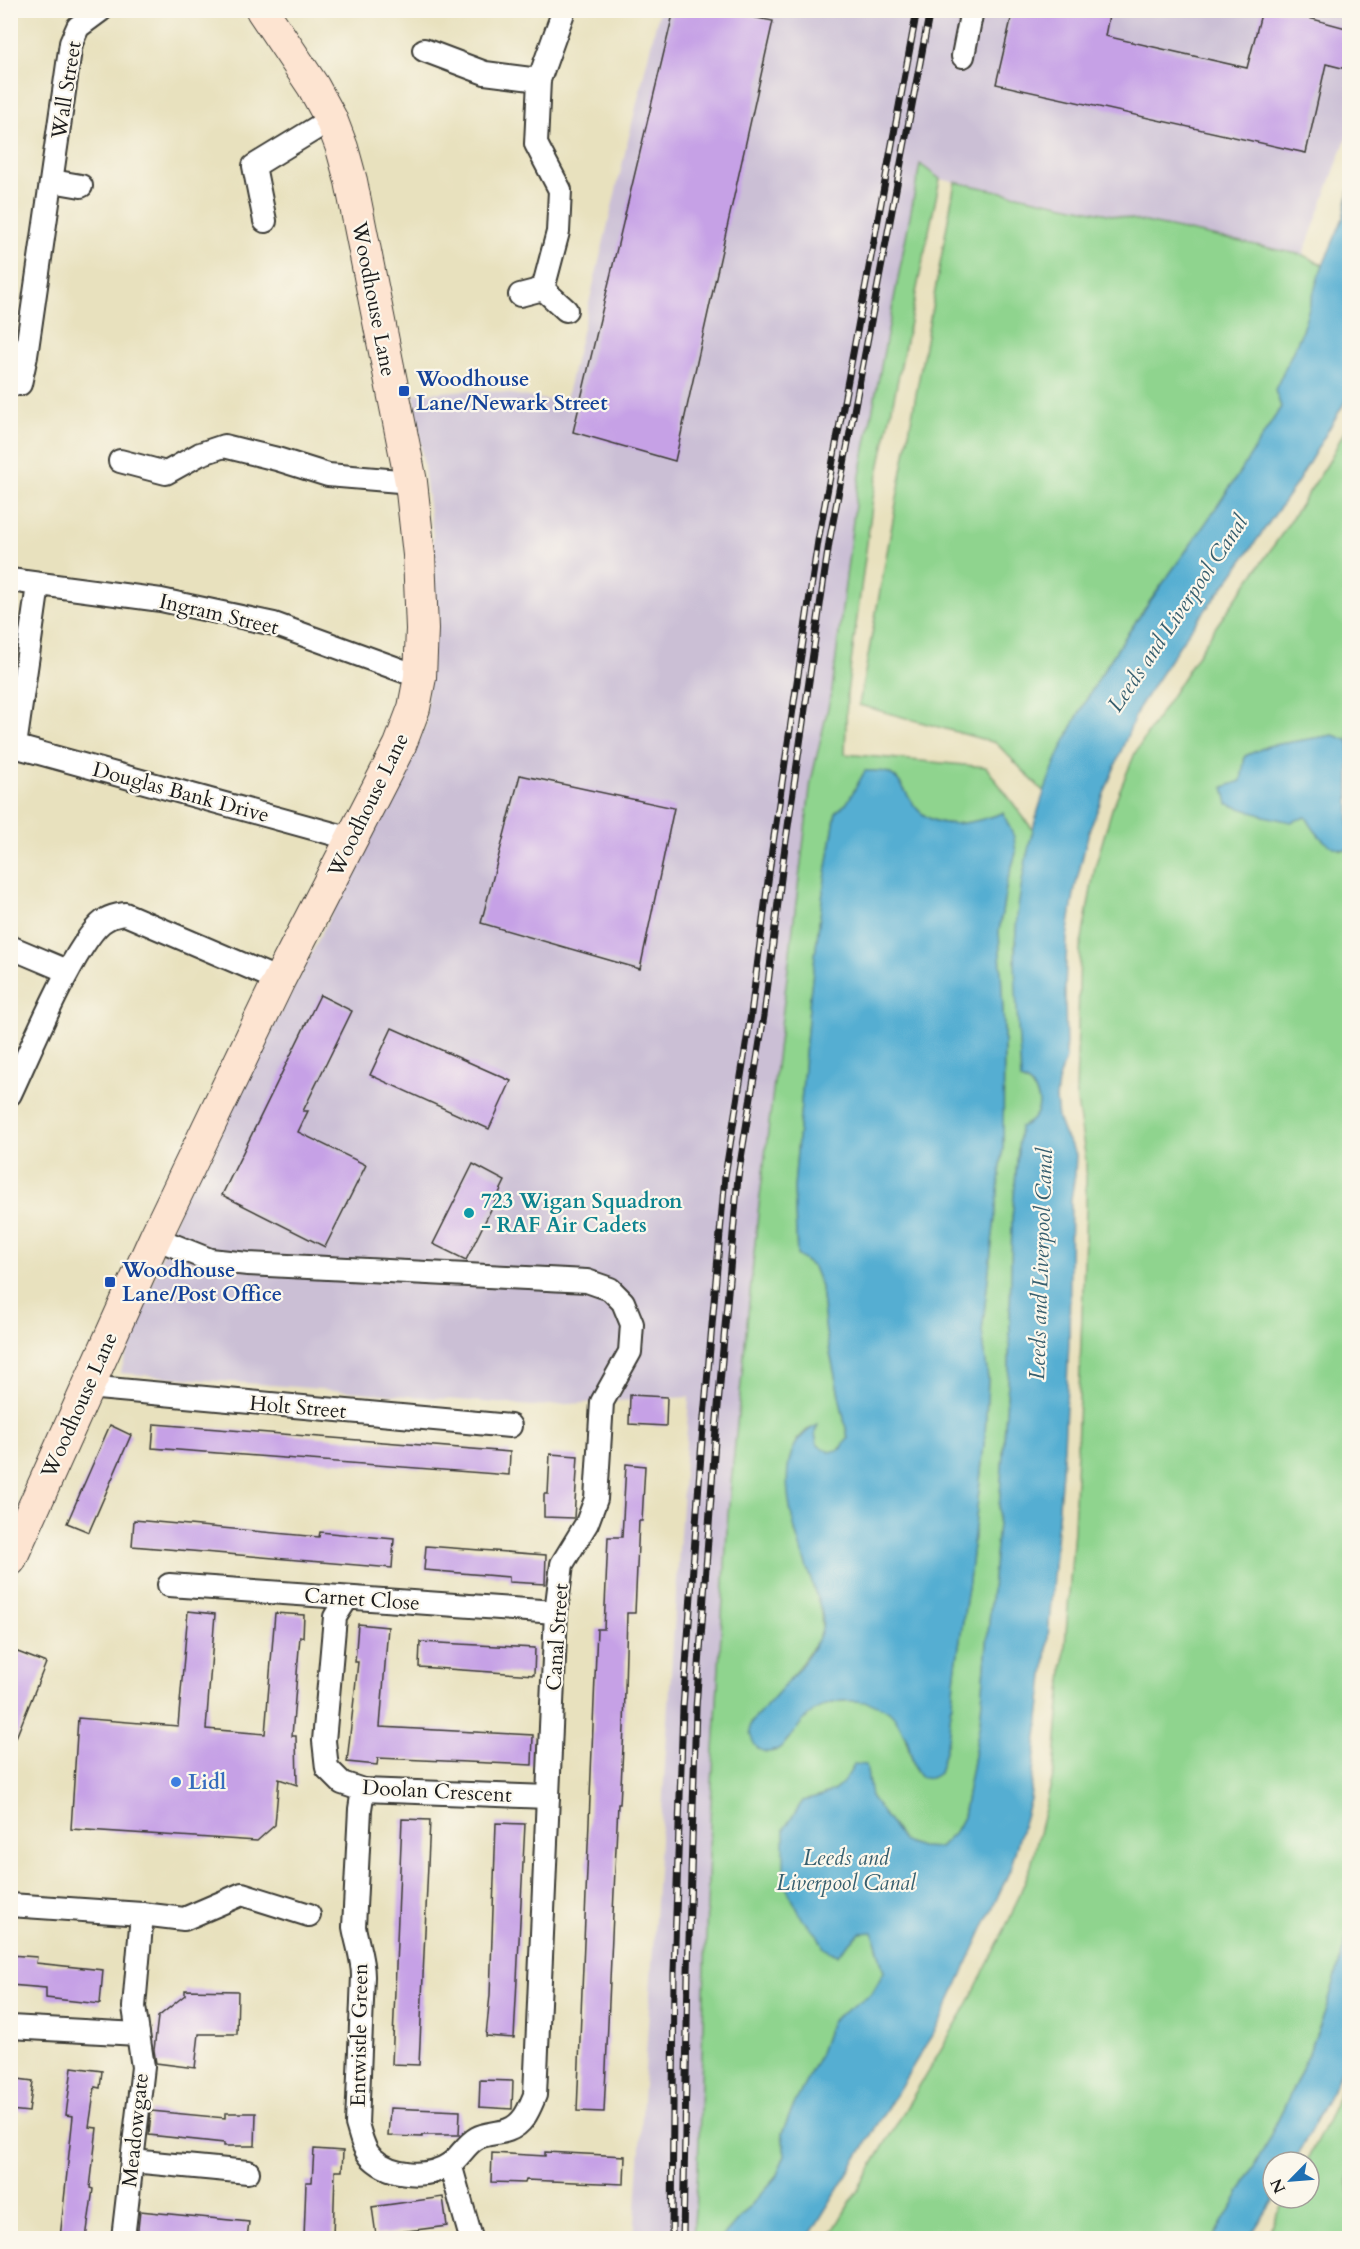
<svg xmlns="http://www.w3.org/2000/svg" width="1360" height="2249" font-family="Cardo,serif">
	<rect width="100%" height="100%" fill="#fbf7ec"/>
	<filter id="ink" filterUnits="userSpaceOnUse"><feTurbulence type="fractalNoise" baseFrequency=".0167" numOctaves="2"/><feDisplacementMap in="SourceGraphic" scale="12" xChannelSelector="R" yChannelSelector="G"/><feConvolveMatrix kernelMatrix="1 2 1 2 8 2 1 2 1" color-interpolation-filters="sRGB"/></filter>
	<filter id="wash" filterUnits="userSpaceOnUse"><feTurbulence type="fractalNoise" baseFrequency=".008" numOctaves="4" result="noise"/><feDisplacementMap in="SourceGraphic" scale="24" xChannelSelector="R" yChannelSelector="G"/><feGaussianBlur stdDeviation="1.35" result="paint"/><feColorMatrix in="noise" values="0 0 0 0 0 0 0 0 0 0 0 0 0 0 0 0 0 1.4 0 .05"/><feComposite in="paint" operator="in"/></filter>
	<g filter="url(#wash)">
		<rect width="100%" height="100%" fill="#e8e1be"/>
		<!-- industrial -->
		<path fill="#cbbfd5" d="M 659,11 L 1349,11 L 1349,131 L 1303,255 L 940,179 L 920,165 L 832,690 L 811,781 L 728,1514 L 710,1819 L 698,2167 L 693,2238 L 634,2238 L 689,1397 L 533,1406 L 120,1373 L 184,1194 L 301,974 L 426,725 L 433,535 L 414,394 L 481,389 L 565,403 Z"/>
		<!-- green -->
		<g fill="#8fd48e" stroke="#567855" stroke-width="1.5" fill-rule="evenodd">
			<path d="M 920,164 L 940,179 L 873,498 L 847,693 L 845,754 L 986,767 L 1033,830 L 1018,908 L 1015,944 L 1021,1080 C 1045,1090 1045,1119 1020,1128 L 1012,1219 L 1009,1369 L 998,1524 L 980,1722 L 963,1817 L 955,1832 L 939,1848 L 920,1847 L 903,1841 L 871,1796 L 854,1765 C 842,1791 830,1795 803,1801 L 803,1920 L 816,1932 L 824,1948 L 837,1955 L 860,1933 L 873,1931 L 884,1972 L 872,1993 L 831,2021 L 819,2056 L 795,2103 L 782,2133 L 785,2155 L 776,2177 L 722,2238 L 693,2238 L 698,2167 L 710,1819 L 728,1514 L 758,1213 L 811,781 L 832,690 L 856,496 ZM 865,771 C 872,771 882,770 888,773 C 902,779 905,794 914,805 C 935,834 974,823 1003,813 L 1016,853 L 1007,882 L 999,931 L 1004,1031 L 1003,1147 L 982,1331 L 988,1379 L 985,1435 L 969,1581 L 955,1672 L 948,1739 L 939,1773 L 931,1778 L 916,1771 C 909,1754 905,1726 891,1712 C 872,1694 827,1699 808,1714 C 795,1725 790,1744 774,1751 L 751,1723 L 785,1686 L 818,1640 L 822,1630 L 821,1610 L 795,1531 L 796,1441 L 807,1430 L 817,1426 C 811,1441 819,1453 836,1452 L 845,1444 L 848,1438 L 826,1333 L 821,1287 L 813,1267 L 797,1255 L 794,1188 L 810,995 L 823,892 L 836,812 L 847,803 Z"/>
			<path d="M 955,182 L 1303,255 L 1323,265 L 1301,334 L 1275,390 L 1281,407 C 1254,452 1225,496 1194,540 C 1137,619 1075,699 1045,793 L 996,743 L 859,705 Z"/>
			<path d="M 1349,422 L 1349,741 L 1333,735 L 1268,746 L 1245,756 L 1242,781 L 1224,787 L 1306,817 L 1340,850 L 1349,850 L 1350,1927 C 1341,1958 1333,1990 1322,2020 C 1293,2096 1255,2169 1213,2238 L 829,2238 L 966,2007 L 1010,1918 L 1031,1866 L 1054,1772 L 1064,1659 L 1074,1529 L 1086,1207 L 1086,1161 L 1076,1095 L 1080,950 L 1095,867 L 1112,809 L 1135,753 L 1215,628 L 1279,538 L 1328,463 Z"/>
			<path d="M 1349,2070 L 1349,2238 L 1265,2238 L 1287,2198 L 1309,2198 L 1309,2162 L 1306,2162 L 1327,2122 Z"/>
		</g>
		<!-- water -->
		<g fill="#55aed2" stroke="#386577" stroke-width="1.5">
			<path d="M 1349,189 L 1349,395 L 1297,483 L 1230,578 L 1187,634 L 1138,709 L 1089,831 L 1075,888 L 1067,938 L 1065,990 L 1066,1058 L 1058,1082 L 1056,1099 L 1058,1118 L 1064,1134 L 1076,1154 L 1075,1175 L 1071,1199 L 1069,1342 L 1064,1447 L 1047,1649 L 1030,1799 L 1010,1870 L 940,2022 L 808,2238 L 722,2238 L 776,2177 L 785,2155 L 782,2133 L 795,2103 L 819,2056 L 831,2021 L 872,1993 L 884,1972 L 873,1932 L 860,1933 L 837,1955 L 824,1948 L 816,1932 L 803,1920 L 784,1883 L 784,1829 L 803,1801 C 830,1795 842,1791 854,1764 L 866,1765 L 871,1796 L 903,1841 L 920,1847 L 939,1848 L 955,1832 L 963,1817 L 980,1722 L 998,1524 L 1009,1369 L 1012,1219 L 1020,1127 C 1045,1119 1045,1089 1021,1080 C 1019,1025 1011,962 1018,908 C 1024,863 1034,817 1050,776 C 1084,689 1140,615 1194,540 C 1225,496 1253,452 1281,407 L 1275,390 L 1301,334 L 1319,275 L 1343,218 Z"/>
			<path d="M 1333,735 L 1349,741 L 1349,850 C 1328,851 1316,834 1306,817 L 1291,822 L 1264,816 L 1228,804 L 1224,787 L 1241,781 L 1245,756 L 1268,746 Z"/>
			<path d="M 865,771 C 872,771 882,770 888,773 C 902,779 905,794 914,805 C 935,834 974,823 1003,813 L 1014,837 L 1016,853 L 1007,882 L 999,931 L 1004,1031 L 1003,1147 L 982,1331 L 988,1379 L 985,1435 L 969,1581 L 955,1672 L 948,1739 L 939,1773 C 914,1793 912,1753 907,1740 C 903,1732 897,1718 890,1712 C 879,1702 856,1700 842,1701 C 817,1704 805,1717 791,1736 C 787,1740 783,1746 778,1749 C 760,1760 746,1739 751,1723 C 769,1702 818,1653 822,1628 C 825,1613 816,1597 812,1583 C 798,1540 761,1450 818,1425 L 815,1432 L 817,1445 L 830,1452 L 841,1449 L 848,1438 L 826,1333 L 821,1287 L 813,1267 L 797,1255 L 794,1188 L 810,995 L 823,892 L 836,812 L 847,803 Z"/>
			<path d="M 1349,1927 L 1349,2050 L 1336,2083 L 1294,2162 L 1273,2162 L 1273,2198 L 1275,2198 L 1249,2238 L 1213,2238 C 1255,2169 1293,2096 1322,2020 C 1333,1990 1341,1958 1349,1927 Z"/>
		</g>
		<g id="blocks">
			<!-- building -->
			<g fill="#c6a1e6">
				<path d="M 674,10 L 716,10 L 773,21 L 675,461 L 573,432 Z"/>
				<path d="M 1018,10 L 1110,10 L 1105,36 L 1247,68 L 1262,10 L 1279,10 L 1350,29 L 1350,70 L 1326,64 L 1306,153 L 996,84 L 1012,15 L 1017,16 Z"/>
				<path d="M 520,775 L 674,808 L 640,969 L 481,923 Z"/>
				<path d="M 320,995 L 352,1011 L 303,1111 L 308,1111 L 298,1132 L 366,1165 L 325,1247 L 222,1195 Z"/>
				<path d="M 392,1028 L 511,1081 L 489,1129 L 370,1075 Z"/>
				<path d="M 473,1164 L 505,1181 L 466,1260 L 433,1244 Z"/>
				<path d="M 630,1395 L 667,1397 L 666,1426 L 629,1424 Z"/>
				<path d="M 154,1424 L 510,1452 L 509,1475 L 152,1448 Z"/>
				<path d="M 110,1425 L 131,1435 L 89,1532 L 67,1523 Z"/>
				<path d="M 550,1454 L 578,1456 L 574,1518 L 544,1517 L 544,1494 L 548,1494 Z"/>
				<path d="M 626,1464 L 645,1466 L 642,1521 L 639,1521 L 635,1613 L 627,1613 L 624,1728 L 620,1804 L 618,1804 L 604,2112 L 577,2111 L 597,1629 L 604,1629 L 608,1537 L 622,1537 Z"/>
				<path d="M 134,1520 L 319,1537 L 320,1532 L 394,1539 L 392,1568 L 132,1546 Z"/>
				<path d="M 426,1546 L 546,1555 L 545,1584 L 509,1582 L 509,1577 L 424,1570 Z"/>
				<path d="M 188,1611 L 215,1614 L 206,1729 L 265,1734 L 275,1613 L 304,1615 L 303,1637 L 300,1636 L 292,1736 L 296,1736 L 297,1785 L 279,1779 L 275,1825 L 257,1841 L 71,1829 L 78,1718 L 178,1726 Z"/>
				<path d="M 358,1624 L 388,1627 L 380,1727 L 533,1735 L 532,1765 L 378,1758 L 377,1765 L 347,1762 L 358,1662 L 355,1662 Z"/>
				<path d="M 420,1642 L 535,1648 L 534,1675 L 419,1667 Z"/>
				<path d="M 10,1649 L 46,1663 L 11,1750 L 10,1749 Z"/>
				<path d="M 402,1819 L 430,1820 L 419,2065 L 392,2064 Z"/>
				<path d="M 496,1823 L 525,1824 L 514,2038 L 486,2036 L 490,1995 Z"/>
				<path d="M 10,1955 L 37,1957 L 36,1963 L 103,1970 L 100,2004 L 46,1998 L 46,1988 L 10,1985 Z"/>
				<path d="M 185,1990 L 238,1991 L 237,2034 L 199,2034 L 195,2068 L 156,2063 L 154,2050 L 158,2017 L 185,1995 Z"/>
				<path d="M 72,2067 L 102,2071 L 100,2088 L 95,2087 L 89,2127 L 97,2128 L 90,2188 L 93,2189 L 86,2238 L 60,2238 L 73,2116 L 66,2115 Z"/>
				<path d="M 10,2078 L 33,2081 L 29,2112 L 10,2110 Z"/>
				<path d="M 480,2080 L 513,2081 L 512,2109 L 479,2107 Z"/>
				<path d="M 390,2108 L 460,2111 L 459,2135 L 422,2135 L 422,2137 L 388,2136 Z"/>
				<path d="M 151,2111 L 225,2118 L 225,2113 L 256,2113 L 255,2146 L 224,2146 L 224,2143 L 149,2135 Z"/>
				<path d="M 314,2149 L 343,2151 L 342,2171 L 335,2171 L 333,2238 L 304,2238 L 306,2182 L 312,2182 Z"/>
				<path d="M 545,2152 L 625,2156 L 624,2184 L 526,2180 L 525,2183 L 491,2182 L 492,2153 L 545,2156 Z"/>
				<path d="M 443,2197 L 447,2226 L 376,2235 L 372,2207 Z"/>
				<path d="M 140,2211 L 249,2222 L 247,2238 L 137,2238 Z"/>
			</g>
		</g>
	</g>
	<g filter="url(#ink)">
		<use href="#blocks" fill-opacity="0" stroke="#3b3a34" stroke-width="1.5"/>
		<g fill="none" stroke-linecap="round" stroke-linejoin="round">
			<!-- street casing -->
			<g stroke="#3b3a34" stroke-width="26">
				<g id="street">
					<path d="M 424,50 L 485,73 L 539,80"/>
					<path d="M 963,56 L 972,10"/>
					<path d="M 52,181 L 81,186"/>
					<path d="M 265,221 L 254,166 L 331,119"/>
					<path d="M 543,289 L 558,232 L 560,190 L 536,144 L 539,80 L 564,10"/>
					<path d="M 520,295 L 543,289 L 566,310"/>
					<path d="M 20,384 L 26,356 L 71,43 L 78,27 L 101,10"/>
					<path d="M 120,461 L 166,473 L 200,454 L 224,446 L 277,459 L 328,475 L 411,482"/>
					<path d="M 10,580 L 161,600 L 274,624 L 420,677"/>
					<path d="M 10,745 L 352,839"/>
					<path d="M 15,746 L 38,585"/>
					<path d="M 10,947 L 67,971"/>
					<path d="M 10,1094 C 26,1061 78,933 107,919 C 112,916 119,915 125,914 L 279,980"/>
					<path d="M 155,1238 L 210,1260 L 248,1264 L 587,1281 L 610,1289 L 623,1302 L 632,1324 L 630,1352 L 602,1402 L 596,1499 L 587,1523 L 562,1564 L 556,1612 L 535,2095 C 529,2109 524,2124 508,2130 C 498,2134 486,2133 477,2138 C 466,2144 460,2157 450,2164 C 428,2179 391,2176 372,2158 C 363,2150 361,2136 357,2124 L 363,1976 C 363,1959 357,1944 354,1927 L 360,1809 L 363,1790"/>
					<path d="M 87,1387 L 510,1426"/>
					<path d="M 169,1585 L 556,1612"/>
					<path d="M 347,1598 L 335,1617 L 324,1741 L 327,1768 L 342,1783 L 363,1790 L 548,1797"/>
					<path d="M 10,1905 L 142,1914 L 184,1919 L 242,1894 L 309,1915"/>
					<path d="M 10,2027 L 138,2034"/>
					<path d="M 132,2161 L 248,2172"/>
					<path d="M 450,2164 L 471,2238"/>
					<path d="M 123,2238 L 143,2067 L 134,2007 L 142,1914"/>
				</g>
			</g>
			<!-- secondary casing -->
			<g stroke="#3b3a34" stroke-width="34">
				<path id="secondary" d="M 10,1560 L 155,1238 L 279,980 L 400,745 L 414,708 L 420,677 L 422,629 L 419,555 L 411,482 L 351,181 L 342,148 L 331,119 L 313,86 L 262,10"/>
			</g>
			<!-- street -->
			<use href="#street" stroke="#fff" stroke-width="22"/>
			<!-- secondary -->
			<use href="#secondary" stroke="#fde4d1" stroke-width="32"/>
			<!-- rail casing -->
			<g stroke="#1c1c1c" stroke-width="7">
				<g id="rail">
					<path d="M 672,2238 L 674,1973 L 683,1708 L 702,1440 L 725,1176 L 751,1014 L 772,850 L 818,541 L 917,10"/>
					<path d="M 683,2238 L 688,1973 L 696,1708 L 715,1441 L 738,1177 L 764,1016 L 784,854 L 829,543 L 930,10"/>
				</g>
			</g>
			<!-- rail -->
			<use href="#rail" stroke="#fbf7ec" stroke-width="4.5" stroke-dasharray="14" stroke-linecap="butt"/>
		</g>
	</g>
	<!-- markers -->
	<g fill="#1a4fb4" stroke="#fbf7ec" stroke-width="2">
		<rect x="398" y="385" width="12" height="12" rx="3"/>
		<rect x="104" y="1276" width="12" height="12" rx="3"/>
	</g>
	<circle fill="#0f9aa8" stroke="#fbf7ec" stroke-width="2" cx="469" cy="1213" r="6"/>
	<circle fill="#3f7fe0" stroke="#fbf7ec" stroke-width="2" cx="176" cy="1782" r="6"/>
	<g text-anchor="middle" stroke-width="4.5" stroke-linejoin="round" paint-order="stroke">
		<!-- street labels -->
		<g font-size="21" fill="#1c1c1c" stroke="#fbf7ec">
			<text transform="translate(66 90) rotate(-81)" y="7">Wall Street</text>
			<text transform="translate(374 299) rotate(79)" y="7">Woodhouse Lane</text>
			<text transform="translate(219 614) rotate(13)" y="7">Ingram Street</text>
			<text transform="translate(181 792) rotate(15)" y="7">Douglas Bank Drive</text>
			<text transform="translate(368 805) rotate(-64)" y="7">Woodhouse Lane</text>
			<text transform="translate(79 1405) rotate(-66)" y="7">Woodhouse Lane</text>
			<text transform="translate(298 1407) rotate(5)" y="7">Holt Street</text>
			<text transform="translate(362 1599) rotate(4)" y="7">Carnet Close</text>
			<text transform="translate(557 1637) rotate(-86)" y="7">Canal Street</text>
			<text transform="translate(437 1791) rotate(3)" y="7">Doolan Crescent</text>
			<text transform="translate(359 2035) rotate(-89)" y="7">Entwistle Green</text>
			<text transform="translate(135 2130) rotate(-84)" y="7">Meadowgate</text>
		</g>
		<!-- transit labels -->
		<g font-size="21" font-weight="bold" fill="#164399" stroke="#fbf7ec" text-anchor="start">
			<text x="416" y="386">Woodhouse<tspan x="416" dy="24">Lane/Newark Street</tspan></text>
			<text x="122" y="1277">Woodhouse<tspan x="122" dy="24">Lane/Post Office</tspan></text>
		</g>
		<!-- culture labels -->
		<g font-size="21" font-weight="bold" fill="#0d838f" stroke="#fbf7ec" text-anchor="start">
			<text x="481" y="1208">723 Wigan Squadron<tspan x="481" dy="24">- RAF Air Cadets</tspan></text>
		</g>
		<!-- shop labels -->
		<g font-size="21" font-weight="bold" fill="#366cbe" stroke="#fbf7ec" text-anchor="start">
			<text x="188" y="1789">Lidl</text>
		</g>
		<!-- water labels -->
		<g font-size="22" font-style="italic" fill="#365e6e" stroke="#fbf7ec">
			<text transform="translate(1177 613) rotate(-56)" y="8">Leeds and Liverpool Canal</text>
			<text transform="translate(1040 1264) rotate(-88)" y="8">Leeds and Liverpool Canal</text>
			<text x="846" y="1865">Leeds and<tspan x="846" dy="25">Liverpool Canal</tspan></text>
		</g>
	</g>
	<!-- margin -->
	<rect width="1360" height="2249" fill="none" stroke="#fbf7ec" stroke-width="36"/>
	<!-- north arrow -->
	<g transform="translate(1291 2180) rotate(245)"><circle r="28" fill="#fbf7ec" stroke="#a29f99" stroke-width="1.5"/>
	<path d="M0-4.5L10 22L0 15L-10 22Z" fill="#1f6fb2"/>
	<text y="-9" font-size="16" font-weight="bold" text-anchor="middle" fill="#1c1c1c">N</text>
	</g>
</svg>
